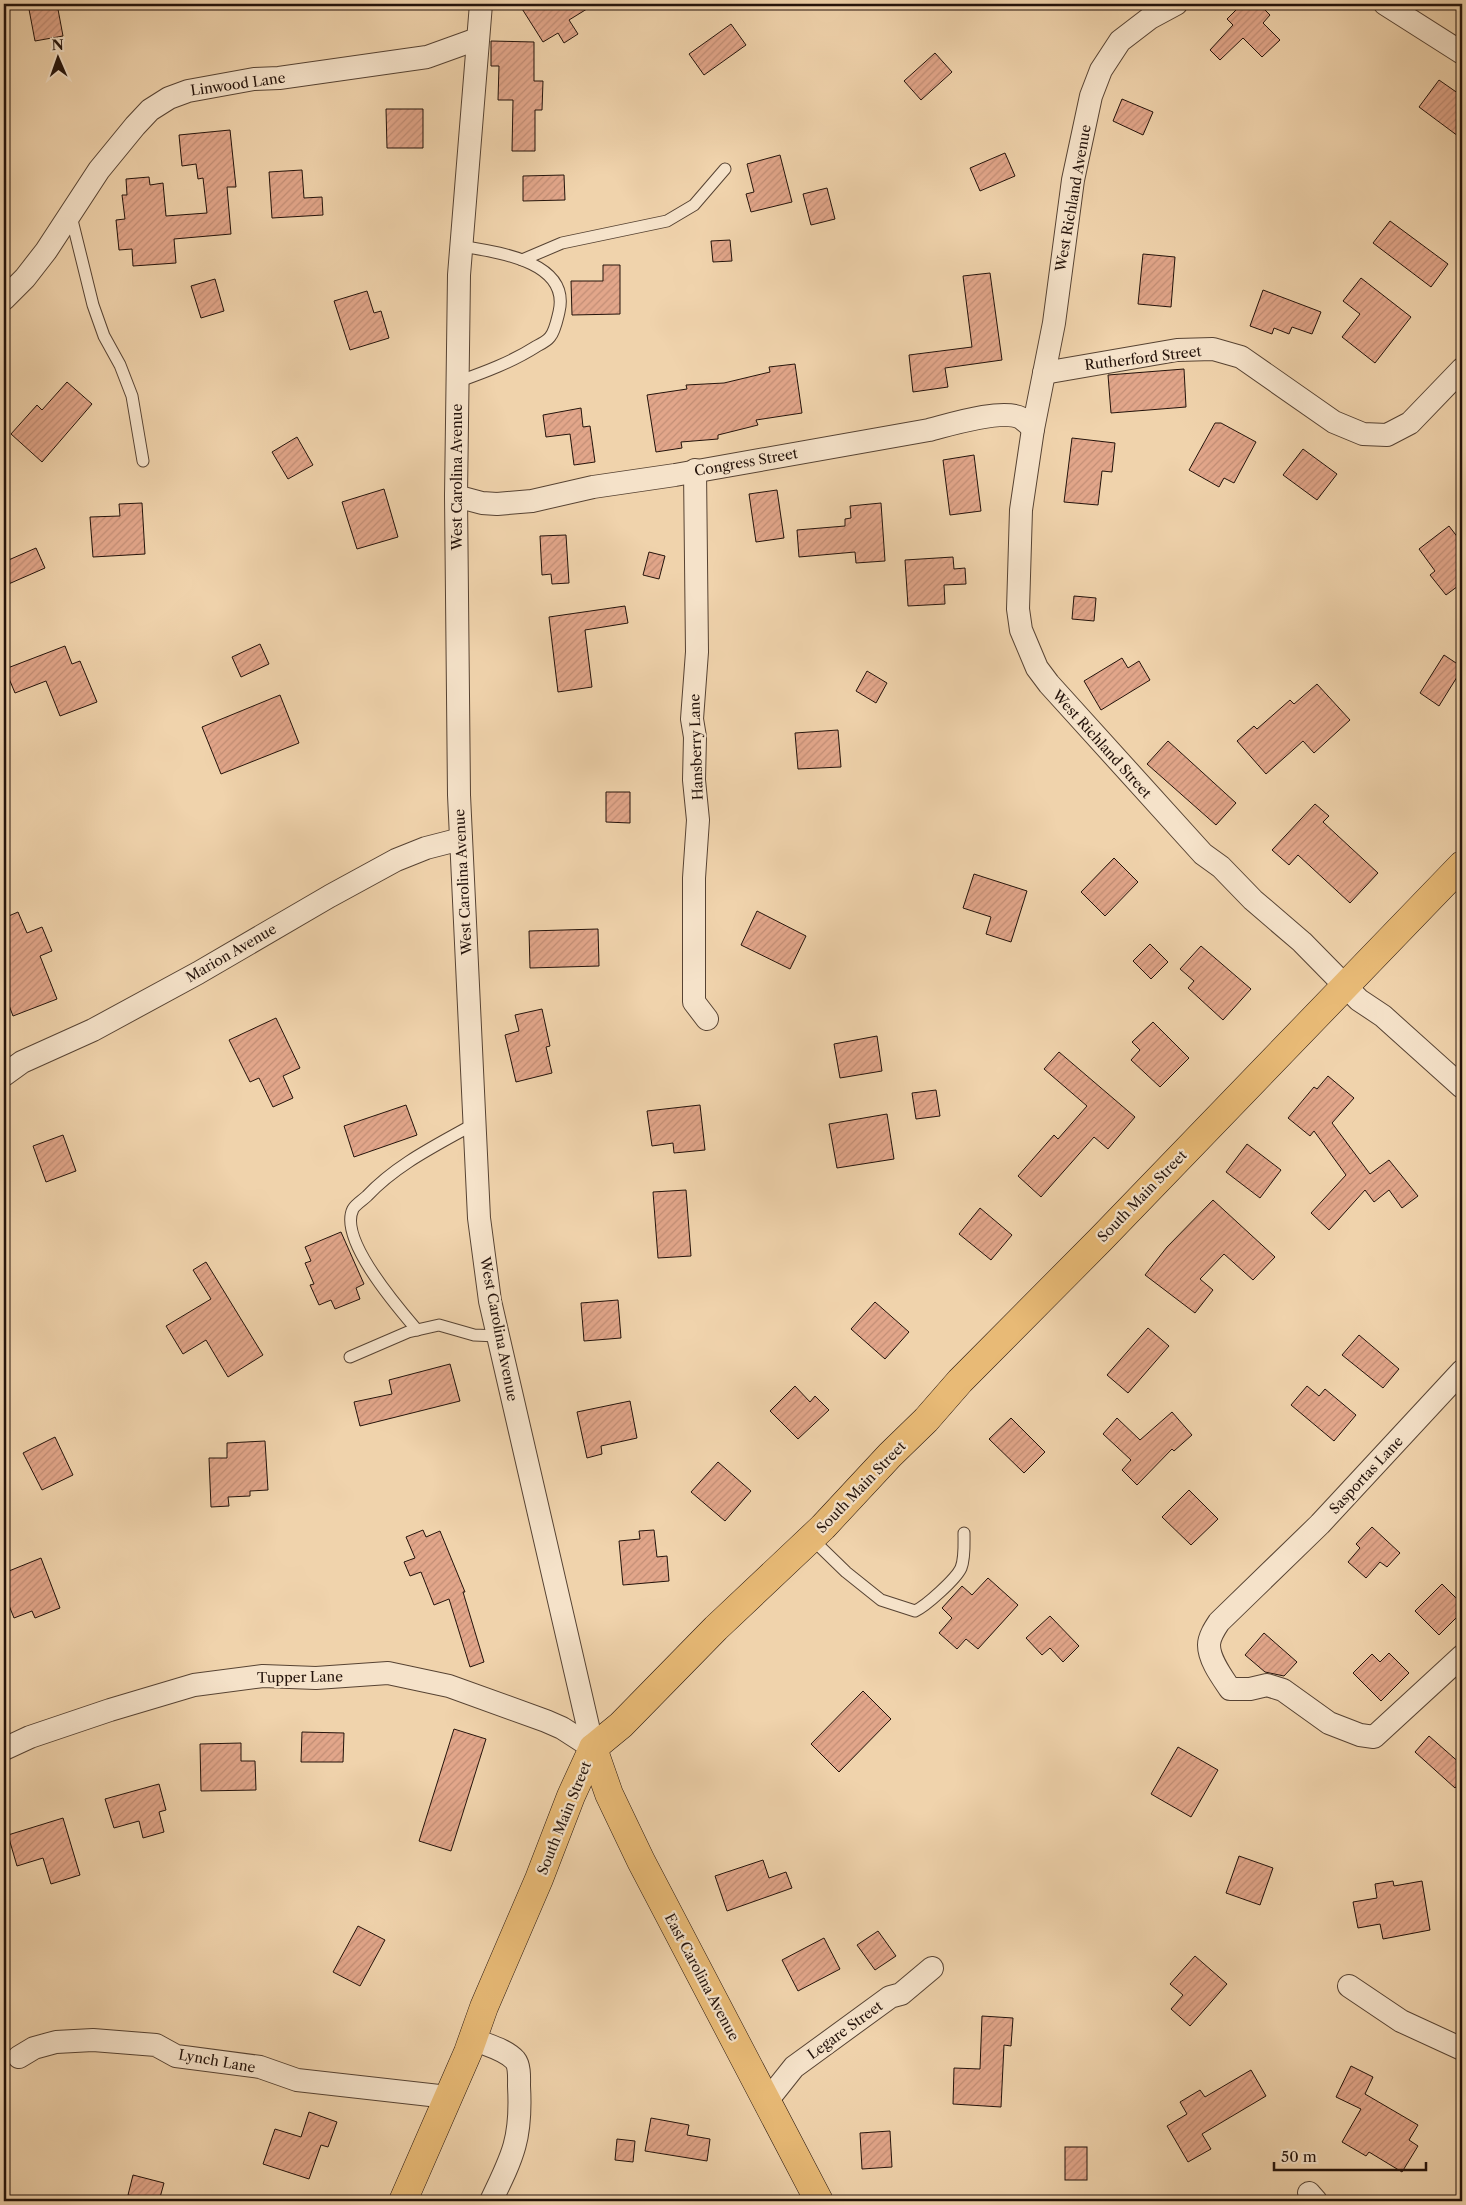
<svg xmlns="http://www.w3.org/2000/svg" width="1466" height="2205" font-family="'Libre Caslon Text',serif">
	<defs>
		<pattern id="building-hatch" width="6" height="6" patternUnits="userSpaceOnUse" patternTransform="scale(1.25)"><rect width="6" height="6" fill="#e2a68a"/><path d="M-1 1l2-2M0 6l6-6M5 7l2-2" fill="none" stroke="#c28e76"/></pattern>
	</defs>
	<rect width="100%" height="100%" fill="#f0d3ac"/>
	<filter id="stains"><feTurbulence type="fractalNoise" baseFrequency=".004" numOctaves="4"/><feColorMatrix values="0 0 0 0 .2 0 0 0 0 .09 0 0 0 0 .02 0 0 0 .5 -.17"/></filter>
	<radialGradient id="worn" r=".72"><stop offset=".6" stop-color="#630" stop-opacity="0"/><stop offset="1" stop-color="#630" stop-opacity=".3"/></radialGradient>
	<!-- building -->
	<g fill="url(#building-hatch)" stroke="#24130b">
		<path d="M 28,4 L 57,4 L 63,36 L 35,41 Z"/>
		<path d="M 519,4 L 595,4 L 569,20 L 578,34 L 564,43 L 558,33 L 543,42 Z"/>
		<path d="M 1242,4 L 1259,4 L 1270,15 L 1263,23 L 1280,40 L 1262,57 L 1243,38 L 1220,60 L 1210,50 L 1233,25 L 1227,19 Z"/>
		<path d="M 731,24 L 746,45 L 704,75 L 689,54 Z"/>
		<path d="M 491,41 L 534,42 L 534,81 L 543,81 L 542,110 L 535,110 L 535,151 L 512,151 L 513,100 L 498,100 L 499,66 L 491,66 Z"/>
		<path d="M 935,53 L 952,72 L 921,100 L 904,81 Z"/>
		<path d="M 1439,80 L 1462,96 L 1462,139 L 1419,107 Z"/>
		<path d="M 1122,99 L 1153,112 L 1143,135 L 1113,121 Z"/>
		<path d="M 386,109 L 423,109 L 423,148 L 387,148 Z"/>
		<path d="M 230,130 L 236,187 L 227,187 L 231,234 L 174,239 L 176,263 L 133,266 L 132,249 L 119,250 L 116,220 L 125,219 L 122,195 L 127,195 L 126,179 L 149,177 L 150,185 L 163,183 L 166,216 L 207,213 L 203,178 L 198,179 L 196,164 L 182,166 L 179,135 Z"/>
		<path d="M 1005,153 L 1015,176 L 980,191 L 970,168 Z"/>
		<path d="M 780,155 L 792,202 L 751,212 L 746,194 L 754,192 L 747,164 Z"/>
		<path d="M 302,170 L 304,198 L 322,197 L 323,215 L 272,218 L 269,172 Z"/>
		<path d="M 564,175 L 565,200 L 523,201 L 523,176 Z"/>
		<path d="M 827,188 L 835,219 L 811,225 L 803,194 Z"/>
		<path d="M 1390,221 L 1448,264 L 1431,287 L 1373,243 Z"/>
		<path d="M 730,240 L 732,261 L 713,262 L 711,241 Z"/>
		<path d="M 1143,254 L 1175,257 L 1171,307 L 1138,304 Z"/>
		<path d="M 603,265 L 620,265 L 620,314 L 572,315 L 571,281 L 603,281 Z"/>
		<path d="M 990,273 L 1002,360 L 945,368 L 948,387 L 913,392 L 909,355 L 972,347 L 963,276 Z"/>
		<path d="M 1361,278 L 1411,317 L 1375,363 L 1342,337 L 1360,314 L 1343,301 Z"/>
		<path d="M 215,279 L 224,311 L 201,318 L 191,286 Z"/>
		<path d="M 1263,290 L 1321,312 L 1312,334 L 1292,327 L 1289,334 L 1274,328 L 1272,334 L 1250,326 Z"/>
		<path d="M 367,291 L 374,313 L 381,311 L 389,338 L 350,350 L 334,301 Z"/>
		<path d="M 795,364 L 802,413 L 756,420 L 758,425 L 718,435 L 718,439 L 681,442 L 682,448 L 656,452 L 647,395 L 687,389 L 686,385 L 724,383 L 770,372 L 769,367 Z"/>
		<path d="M 1184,369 L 1186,407 L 1111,413 L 1108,375 Z"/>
		<path d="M 67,382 L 92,404 L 42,462 L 11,434 L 37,405 L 42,410 Z"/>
		<path d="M 581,408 L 583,427 L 590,426 L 595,462 L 574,465 L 570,434 L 546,437 L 543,415 Z"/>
		<path d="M 1215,423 L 1221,423 L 1256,442 L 1234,483 L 1224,478 L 1219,487 L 1189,470 Z"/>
		<path d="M 297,437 L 313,465 L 288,479 L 272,452 Z"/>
		<path d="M 1072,438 L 1115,443 L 1112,472 L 1102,471 L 1098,505 L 1064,502 Z"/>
		<path d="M 1303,449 L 1337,474 L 1317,500 L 1283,475 Z"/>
		<path d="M 974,455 L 981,511 L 950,515 L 943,460 Z"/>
		<path d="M 384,489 L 398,537 L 357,549 L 342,502 Z"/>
		<path d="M 777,490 L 784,538 L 756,542 L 749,494 Z"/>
		<path d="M 142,503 L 145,554 L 93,557 L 90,517 L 120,516 L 119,504 Z"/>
		<path d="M 881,503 L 885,561 L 856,563 L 855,552 L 799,557 L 797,530 L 845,526 L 845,519 L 851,518 L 850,506 Z"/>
		<path d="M 1449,526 L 1462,543 L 1462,583 L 1446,595 L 1430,575 L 1435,571 L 1419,549 Z"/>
		<path d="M 566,535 L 569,583 L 552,584 L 551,574 L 542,575 L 540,536 Z"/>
		<path d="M 36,548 L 45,568 L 4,586 L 4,562 Z"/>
		<path d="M 649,552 L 665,556 L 659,579 L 643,575 Z"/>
		<path d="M 953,557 L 954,569 L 965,568 L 966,584 L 944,585 L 945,604 L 908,606 L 905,560 Z"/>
		<path d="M 1074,596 L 1096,598 L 1094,621 L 1072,619 Z"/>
		<path d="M 625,606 L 628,623 L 585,630 L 592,687 L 558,692 L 549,617 Z"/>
		<path d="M 260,644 L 269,664 L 241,677 L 232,657 Z"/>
		<path d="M 65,646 L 72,664 L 80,661 L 97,702 L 60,716 L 46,681 L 15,693 L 5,669 Z"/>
		<path d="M 1444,655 L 1462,667 L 1462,669 L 1439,706 L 1420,693 Z"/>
		<path d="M 1122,658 L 1128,668 L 1139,661 L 1150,680 L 1101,710 L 1084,681 Z"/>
		<path d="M 867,671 L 887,683 L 876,703 L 856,691 Z"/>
		<path d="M 1317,684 L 1350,720 L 1314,753 L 1303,741 L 1266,774 L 1237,741 L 1254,726 L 1257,729 L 1290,700 L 1294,704 Z"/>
		<path d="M 280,695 L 299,743 L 221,774 L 202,727 Z"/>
		<path d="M 838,730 L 841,767 L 798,769 L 795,733 Z"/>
		<path d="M 1168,741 L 1236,803 L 1216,825 L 1147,764 Z"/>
		<path d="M 606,792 L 630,792 L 630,823 L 606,822 Z"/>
		<path d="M 1315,804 L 1329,816 L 1323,822 L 1378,873 L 1350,903 L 1298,855 L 1289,865 L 1272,850 Z"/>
		<path d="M 1114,858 L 1138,882 L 1105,916 L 1081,892 Z"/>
		<path d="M 974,874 L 1027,891 L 1011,942 L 986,934 L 991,917 L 963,908 Z"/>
		<path d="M 757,911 L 806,936 L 790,969 L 741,945 Z"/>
		<path d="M 18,912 L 27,933 L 42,927 L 52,951 L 40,956 L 57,999 L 13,1016 L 4,992 L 4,918 Z"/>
		<path d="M 598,929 L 599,966 L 530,968 L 529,931 Z"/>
		<path d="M 1150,944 L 1168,962 L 1151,979 L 1133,961 Z"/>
		<path d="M 1201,946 L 1251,989 L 1223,1020 L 1188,988 L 1194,981 L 1180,969 Z"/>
		<path d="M 542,1009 L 550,1046 L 546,1047 L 552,1073 L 516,1082 L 505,1035 L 519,1031 L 515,1015 Z"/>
		<path d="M 276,1018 L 300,1068 L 283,1076 L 293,1098 L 273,1107 L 259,1078 L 250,1082 L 229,1040 Z"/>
		<path d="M 1153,1022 L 1189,1058 L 1160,1087 L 1131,1060 L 1140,1050 L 1132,1042 Z"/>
		<path d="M 877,1036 L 882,1071 L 840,1078 L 834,1044 Z"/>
		<path d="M 1059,1052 L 1135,1117 L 1108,1149 L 1094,1137 L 1041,1197 L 1018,1176 L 1054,1135 L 1058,1139 L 1087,1106 L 1044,1069 Z"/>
		<path d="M 1328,1076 L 1354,1098 L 1332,1123 L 1370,1174 L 1389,1160 L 1418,1196 L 1402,1208 L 1389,1190 L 1374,1202 L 1365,1190 L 1329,1230 L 1311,1213 L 1346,1175 L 1314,1131 L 1310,1136 L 1288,1118 L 1314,1087 L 1317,1089 Z"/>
		<path d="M 936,1090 L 940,1116 L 916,1119 L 912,1093 Z"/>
		<path d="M 406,1105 L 417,1135 L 354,1157 L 344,1126 Z"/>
		<path d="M 700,1105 L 705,1150 L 674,1153 L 673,1143 L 652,1146 L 647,1111 Z"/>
		<path d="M 887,1114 L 894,1159 L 837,1168 L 829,1124 Z"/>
		<path d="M 63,1135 L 76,1171 L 46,1182 L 33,1146 Z"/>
		<path d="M 1247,1144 L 1281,1170 L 1260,1198 L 1226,1172 Z"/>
		<path d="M 686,1190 L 691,1256 L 658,1258 L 653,1192 Z"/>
		<path d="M 1213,1200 L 1275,1257 L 1253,1280 L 1224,1254 L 1200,1279 L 1213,1290 L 1195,1313 L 1145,1275 L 1167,1247 Z"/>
		<path d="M 980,1208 L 1012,1235 L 991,1260 L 959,1234 Z"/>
		<path d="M 341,1232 L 364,1284 L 356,1288 L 360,1299 L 335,1309 L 331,1300 L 319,1305 L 310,1285 L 314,1284 L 305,1263 L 311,1261 L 305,1247 Z"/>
		<path d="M 206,1262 L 263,1355 L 228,1377 L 206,1340 L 183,1354 L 166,1326 L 211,1299 L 193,1270 Z"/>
		<path d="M 618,1300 L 621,1338 L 584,1341 L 581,1303 Z"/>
		<path d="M 875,1302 L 909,1332 L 885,1359 L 851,1329 Z"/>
		<path d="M 1148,1328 L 1169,1346 L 1128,1393 L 1107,1375 Z"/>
		<path d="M 1359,1335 L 1399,1369 L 1383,1388 L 1342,1355 Z"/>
		<path d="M 450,1364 L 460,1401 L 360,1426 L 354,1402 L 392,1394 L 389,1380 Z"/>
		<path d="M 795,1386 L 810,1402 L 815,1396 L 829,1410 L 798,1439 L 770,1411 Z"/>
		<path d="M 1307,1386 L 1319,1396 L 1325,1389 L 1356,1415 L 1334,1441 L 1291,1405 Z"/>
		<path d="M 630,1401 L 637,1438 L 601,1446 L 602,1454 L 587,1458 L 577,1412 Z"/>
		<path d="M 1172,1412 L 1192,1435 L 1174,1451 L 1172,1449 L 1137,1485 L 1122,1470 L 1131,1460 L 1103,1434 L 1117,1418 L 1140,1440 Z"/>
		<path d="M 1011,1418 L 1045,1452 L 1024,1473 L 989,1439 Z"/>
		<path d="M 55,1437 L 73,1475 L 42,1490 L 23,1453 Z"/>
		<path d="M 265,1441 L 268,1490 L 250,1491 L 250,1496 L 228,1497 L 229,1506 L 211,1507 L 209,1458 L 227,1458 L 227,1443 Z"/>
		<path d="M 718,1462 L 751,1491 L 725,1521 L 691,1492 Z"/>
		<path d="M 1189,1490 L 1218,1519 L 1191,1545 L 1162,1517 Z"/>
		<path d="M 1372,1527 L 1400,1553 L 1387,1567 L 1380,1562 L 1366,1578 L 1348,1562 L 1360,1548 L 1356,1544 Z"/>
		<path d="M 423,1530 L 426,1537 L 440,1531 L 465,1592 L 463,1592 L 484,1662 L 470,1667 L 449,1599 L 434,1605 L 421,1572 L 410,1576 L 404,1562 L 415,1558 L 406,1537 Z"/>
		<path d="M 654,1530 L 657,1557 L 667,1556 L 669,1581 L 623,1585 L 619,1541 L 640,1539 L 639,1531 Z"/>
		<path d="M 41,1558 L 60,1608 L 35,1618 L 32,1611 L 14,1618 L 4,1593 L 4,1573 Z"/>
		<path d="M 988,1578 L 1018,1605 L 978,1649 L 966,1639 L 957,1649 L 939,1633 L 952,1618 L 942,1608 L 962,1586 L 972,1595 Z"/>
		<path d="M 1442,1584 L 1462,1604 L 1462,1612 L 1439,1635 L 1415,1611 Z"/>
		<path d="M 1050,1616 L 1079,1646 L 1063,1662 L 1050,1648 L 1042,1655 L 1026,1638 Z"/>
		<path d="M 1264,1633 L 1297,1662 L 1284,1676 L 1265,1672 L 1245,1655 Z"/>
		<path d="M 1389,1653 L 1409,1673 L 1381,1701 L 1353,1673 L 1372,1654 L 1380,1662 Z"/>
		<path d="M 863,1691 L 891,1719 L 839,1772 L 811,1744 Z"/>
		<path d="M 454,1729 L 486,1739 L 451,1851 L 419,1841 Z"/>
		<path d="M 302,1732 L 344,1733 L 343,1762 L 301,1762 Z"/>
		<path d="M 1429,1736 L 1462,1765 L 1462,1779 L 1455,1788 L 1415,1752 Z"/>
		<path d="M 241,1743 L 241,1761 L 255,1761 L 256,1790 L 201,1791 L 200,1744 Z"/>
		<path d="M 1178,1747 L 1218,1770 L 1191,1817 L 1151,1794 Z"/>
		<path d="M 159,1784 L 166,1810 L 159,1812 L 164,1832 L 143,1838 L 139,1821 L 114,1828 L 105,1799 Z"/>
		<path d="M 63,1818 L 80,1875 L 51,1884 L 43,1858 L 17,1866 L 8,1835 Z"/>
		<path d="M 1239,1856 L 1273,1868 L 1260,1905 L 1226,1893 Z"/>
		<path d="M 763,1860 L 769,1878 L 786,1872 L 792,1888 L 727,1911 L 715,1876 Z"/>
		<path d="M 1393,1881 L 1394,1886 L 1422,1881 L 1430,1930 L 1383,1939 L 1380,1924 L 1358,1928 L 1353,1902 L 1377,1898 L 1375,1884 Z"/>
		<path d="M 358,1926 L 385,1940 L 360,1986 L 333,1972 Z"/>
		<path d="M 878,1931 L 896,1956 L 875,1970 L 857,1945 Z"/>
		<path d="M 824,1938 L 840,1969 L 798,1991 L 782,1960 Z"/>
		<path d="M 1195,1956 L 1227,1984 L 1190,2026 L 1171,2009 L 1183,1995 L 1170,1984 Z"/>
		<path d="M 982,2016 L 1013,2018 L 1011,2046 L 1004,2045 L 1001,2107 L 953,2104 L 954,2068 L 980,2069 Z"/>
		<path d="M 1351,2066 L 1373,2077 L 1365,2094 L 1418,2125 L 1409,2140 L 1418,2146 L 1402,2172 L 1369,2152 L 1366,2156 L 1342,2142 L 1361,2109 L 1336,2097 Z"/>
		<path d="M 1251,2070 L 1266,2096 L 1202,2134 L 1211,2149 L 1188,2162 L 1167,2126 L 1187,2114 L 1180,2102 L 1200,2090 L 1205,2097 Z"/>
		<path d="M 309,2112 L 337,2122 L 328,2147 L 321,2145 L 309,2179 L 263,2164 L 275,2129 L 301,2137 Z"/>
		<path d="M 651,2118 L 689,2125 L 687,2135 L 710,2139 L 707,2161 L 645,2151 Z"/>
		<path d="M 890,2131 L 892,2167 L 862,2169 L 860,2133 Z"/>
		<path d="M 617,2139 L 635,2141 L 633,2162 L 615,2160 Z"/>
		<rect x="1065" y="2147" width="22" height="33"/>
		<path d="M 133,2175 L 164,2183 L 159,2201 L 128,2195 Z"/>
	</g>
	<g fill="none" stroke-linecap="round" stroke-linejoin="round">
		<!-- service casing -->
		<g stroke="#574333" stroke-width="13">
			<g id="service">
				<path d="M 71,216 L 93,305 L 104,336 L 120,365 L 132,396 L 143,461"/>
				<path d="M 522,260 L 562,243 L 667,221 L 694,205 L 725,169"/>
				<path d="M 457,382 C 485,372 512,362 537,346 C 541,344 547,341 550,337 C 555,331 557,320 559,312 C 571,261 496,252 461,246"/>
				<path d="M 417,1330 C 399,1309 338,1239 353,1209 C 356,1204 363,1200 367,1196 C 397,1164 437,1145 474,1124"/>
				<path d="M 350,1357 L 408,1332 L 439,1325 L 474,1335 L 498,1336"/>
				<path d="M 811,1538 L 846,1572 L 881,1600 L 915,1611 C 926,1606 956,1579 961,1568 C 965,1558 964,1544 964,1533"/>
			</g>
		</g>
		<!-- minor casing -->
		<g stroke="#574333" stroke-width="24">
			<g id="minor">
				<path d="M 481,4 L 459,275 L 456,496 L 459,795 L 479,1218 L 490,1301 L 593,1748"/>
				<path d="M 1176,4 L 1150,18 L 1120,41 L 1101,70 L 1091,96 L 1073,180 L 1054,323 L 1033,429 L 1021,510 L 1018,609 L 1021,630 L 1037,668 L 1049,684 L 1203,854 L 1221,867 L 1253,900 L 1302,942 L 1359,1000 L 1383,1016 L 1462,1087"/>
				<path d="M 1385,4 L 1462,53"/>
				<path d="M 4,299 L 25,278 L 46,251 L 99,170 L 135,126 L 150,110 L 169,98 L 188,91 L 254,79 L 279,78 L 427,57 L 477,39"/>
				<path d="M 1044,373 L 1177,350 L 1213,349 L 1241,357 L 1334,422 L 1363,434 L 1387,435 L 1410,423 L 1462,369"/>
				<path d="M 695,470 L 697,652 L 692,719 L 695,737 L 694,780 L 698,820 L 694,878 L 694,1002 L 707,1019"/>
				<path d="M 456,496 L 482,503 L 497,504 L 532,501 L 593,487 L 675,475 L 929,430 C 949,425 1002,408 1021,418 C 1025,421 1030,425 1033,429"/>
				<path d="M 4,1075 L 22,1062 L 93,1030 L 198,973 L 330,896 L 396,860 L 426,848 L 461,839"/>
				<path d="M 1462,1371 L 1320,1524 L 1219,1622 C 1215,1628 1209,1637 1209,1645 C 1209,1660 1222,1677 1230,1689 L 1250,1689 L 1267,1685 L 1283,1690 L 1329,1723 L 1360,1735 L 1374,1737 L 1462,1656"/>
				<path d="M 4,1749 L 30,1737 L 110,1710 L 194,1685 L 263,1676 L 316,1678 L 388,1673 L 449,1686 L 546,1721 L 562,1728 L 593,1748"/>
				<path d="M 1349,1986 L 1401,2021 L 1462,2049"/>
				<path d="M 473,2039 C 486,2045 505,2049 515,2060 C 520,2066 519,2079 519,2086 C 522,2138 513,2156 491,2201"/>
				<path d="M 19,2057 L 34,2048 L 56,2042 L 93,2040 L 156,2045 L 176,2056 L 260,2067 L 297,2080 L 448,2097"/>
				<path d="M 767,2101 L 794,2067 L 890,1997 L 901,1994 L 932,1968"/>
				<path d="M 1309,2193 L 1316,2201"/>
			</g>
		</g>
		<!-- primary casing -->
		<g stroke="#24130b" stroke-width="29">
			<g id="primary">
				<path d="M 593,1748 L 609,1794 L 641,1861 L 819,2201"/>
				<path d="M 403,2201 L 468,2052 L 484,2007 L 539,1879 L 571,1796 L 593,1748 L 621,1725 L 716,1628 L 823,1527 L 890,1455 L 926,1420 L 960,1381 L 1101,1239 L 1462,865"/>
			</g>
		</g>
		<!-- service -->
		<use href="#service" stroke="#f5e2c9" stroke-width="11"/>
		<!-- minor -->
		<use href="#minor" stroke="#f5e2c9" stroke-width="22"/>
		<!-- primary -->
		<use href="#primary" stroke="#e8ba76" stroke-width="28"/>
	</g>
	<g text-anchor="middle" stroke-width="4.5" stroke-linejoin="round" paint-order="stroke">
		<!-- street labels -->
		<g font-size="14" fill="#24130b" stroke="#f5e2c9">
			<text transform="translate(238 84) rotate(-8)" y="5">Linwood Lane</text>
			<text transform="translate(1073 198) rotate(-80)" y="5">West Richland Avenue</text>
			<text transform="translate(1143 358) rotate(-7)" y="5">Rutherford Street</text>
			<text transform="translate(746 462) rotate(-10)" y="5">Congress Street</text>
			<text transform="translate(457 477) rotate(-90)" y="5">West Carolina Avenue</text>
			<text transform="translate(1102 744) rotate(48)" y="5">West Richland Street</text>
			<text transform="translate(696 747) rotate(-92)" y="5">Hansberry Lane</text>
			<text transform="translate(463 882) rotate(-93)" y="5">West Carolina Avenue</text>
			<text transform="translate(231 953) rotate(-30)" y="5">Marion Avenue</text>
			<text transform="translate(1142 1196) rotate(-46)" y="5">South Main Street</text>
			<text transform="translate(499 1329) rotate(79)" y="5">West Carolina Avenue</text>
			<text transform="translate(1366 1475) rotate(-47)" y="5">Sasportas Lane</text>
			<text transform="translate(861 1487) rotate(-46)" y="5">South Main Street</text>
			<text transform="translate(300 1677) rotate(-1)" y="5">Tupper Lane</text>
			<text transform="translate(564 1818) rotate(-68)" y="5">South Main Street</text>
			<text transform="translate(702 1977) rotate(62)" y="5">East Carolina Avenue</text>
			<text transform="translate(845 2030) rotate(-36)" y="5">Legare Street</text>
			<text transform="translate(217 2061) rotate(10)" y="5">Lynch Lane</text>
		</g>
	</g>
	<!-- margin -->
	<rect width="1466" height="2205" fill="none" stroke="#f0d3ac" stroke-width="20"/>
	<rect x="5" y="5" width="1456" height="2195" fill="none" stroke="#24130b" stroke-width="2.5"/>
	<rect x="10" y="10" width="1446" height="2185" fill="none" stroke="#24130b"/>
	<!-- north arrow -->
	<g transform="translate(58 58) rotate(358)" stroke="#f5e2c9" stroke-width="4" paint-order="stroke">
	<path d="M0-4L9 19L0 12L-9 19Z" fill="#24130b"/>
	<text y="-8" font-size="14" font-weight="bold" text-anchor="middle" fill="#24130b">N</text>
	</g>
	<!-- scale -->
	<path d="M1274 2162v8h152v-8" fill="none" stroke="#24130b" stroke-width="2.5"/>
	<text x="1281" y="2162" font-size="15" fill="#24130b" stroke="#f5e2c9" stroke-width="4" paint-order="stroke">50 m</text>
	<rect width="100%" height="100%" filter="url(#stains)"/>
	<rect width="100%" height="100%" fill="url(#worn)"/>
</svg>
